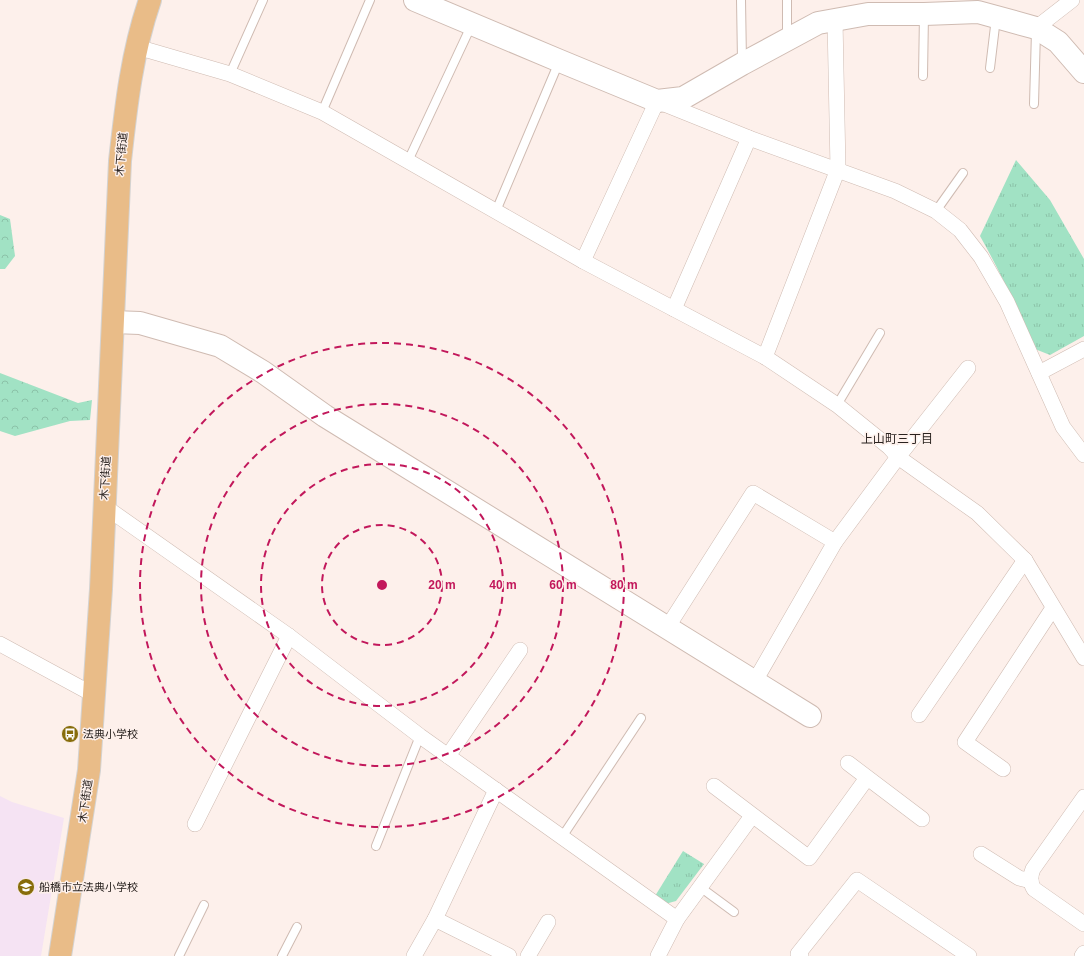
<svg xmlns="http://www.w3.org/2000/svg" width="1084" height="956" font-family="Arial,'Noto Sans JP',sans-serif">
	<defs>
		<pattern id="forest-crowns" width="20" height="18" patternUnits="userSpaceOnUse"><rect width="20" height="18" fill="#a1e2c4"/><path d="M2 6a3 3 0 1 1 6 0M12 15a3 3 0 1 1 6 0" fill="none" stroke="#8bc2a8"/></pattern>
		<pattern id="park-tufts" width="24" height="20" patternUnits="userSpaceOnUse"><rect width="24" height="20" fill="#a1e2c4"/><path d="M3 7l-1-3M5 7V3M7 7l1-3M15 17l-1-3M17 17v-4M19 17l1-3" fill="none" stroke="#8bc2a8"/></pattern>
	</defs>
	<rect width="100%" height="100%" fill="#fdf0eb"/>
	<!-- education -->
	<path fill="#f5e3f3" d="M 0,796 L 12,802 L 64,818 L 41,956 L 0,956 Z"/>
	<!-- forest -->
	<g fill="url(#forest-crowns)">
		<path d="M 0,215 L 10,219 L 15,256 L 5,269 L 0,269 Z"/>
		<path d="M 0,373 L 78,403 L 92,400 L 90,420 L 70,421 L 15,436 L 0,431 Z"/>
	</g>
	<!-- park -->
	<g fill="url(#park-tufts)">
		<path d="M 1016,160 L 1050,200 L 1084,259 L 1084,336 L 1050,355 L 1035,349 C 1018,311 1001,273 980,236 Z"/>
		<path d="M 683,851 L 704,864 L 676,901 L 665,904 L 655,896 Z"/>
	</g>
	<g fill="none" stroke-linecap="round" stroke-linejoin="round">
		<!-- lane casing -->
		<g stroke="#cfbbb2" stroke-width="10">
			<g id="lane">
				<path d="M 741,0 L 742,61"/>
				<path d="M 787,0 L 787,37"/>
				<path d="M 990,68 L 996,18"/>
				<path d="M 230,74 L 263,0"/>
				<path d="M 923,76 L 924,14"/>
				<path d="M 1034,104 L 1036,31"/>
				<path d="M 322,112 L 370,0"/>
				<path d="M 408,161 L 472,24"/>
				<path d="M 496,211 L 559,62"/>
				<path d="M 936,211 L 963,173"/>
				<path d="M 837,405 L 880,333"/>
				<path d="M 562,837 L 641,718"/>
				<path d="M 376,846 L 420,736"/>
				<path d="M 700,887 L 734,912"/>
				<path d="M 179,956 L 204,905"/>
				<path d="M 282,956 L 297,927"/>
			</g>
		</g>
		<!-- street casing -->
		<g stroke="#cfbbb2" stroke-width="16">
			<g id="street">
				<path d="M 1036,28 L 1072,0"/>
				<path d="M 137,47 L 230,74 L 322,112 L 583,261 L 765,357 L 837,405 L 889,447 L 898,457 L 835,542 L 755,681"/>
				<path d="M 583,261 L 657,101 L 749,138 L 895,191 L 936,211 L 960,230 L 981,257 L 1007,302 L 1063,427 L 1084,455"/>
				<path d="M 674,309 L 749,138"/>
				<path d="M 765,357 L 838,169 L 835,20"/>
				<path d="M 968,368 L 898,457 L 977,513 L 1025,560 L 1084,658"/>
				<path d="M 1039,373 L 1084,349"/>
				<path d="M 104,506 L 289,636 L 420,736 L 677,919 L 658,956"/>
				<path d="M 667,628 L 753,493 L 835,542"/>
				<path d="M 0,644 L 94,695"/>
				<path d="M 919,715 L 1025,560"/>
				<path d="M 448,756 L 520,650"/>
				<path d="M 848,763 L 922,819"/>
				<path d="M 1003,769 L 965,742 L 1053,608"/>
				<path d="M 714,786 L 809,858 L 867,778"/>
				<path d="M 1084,797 L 1033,869 C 1030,876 1030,883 1034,889 L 1084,924"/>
				<path d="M 195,824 L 289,636"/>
				<path d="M 981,854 L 1019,878 L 1031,881"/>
				<path d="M 435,919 L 509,956"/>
				<path d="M 677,919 L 752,816"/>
				<path d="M 414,956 L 435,919 L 496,790"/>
				<path d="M 528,956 L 548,922"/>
				<path d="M 801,956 L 798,954 L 857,880 L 969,956"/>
				<path d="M 1082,956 L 1084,953"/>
			</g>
		</g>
		<!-- secondary casing -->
		<g stroke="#cfbbb2" stroke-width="24">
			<g id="secondary">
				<path d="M 415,0 L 560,61 L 657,101 L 683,98 L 742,64 L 818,23 L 868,14 L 924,14 L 978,12 L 1036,28 L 1058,42 L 1084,72"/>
				<path d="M 113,322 L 140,323 L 220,346 L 263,372 L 325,416 L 810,716"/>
			</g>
		</g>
		<!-- primary casing -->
		<g stroke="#d4d3d2" stroke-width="24">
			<path id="primary" d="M 60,956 L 89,770 L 101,589 L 120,161 C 126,106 132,52 150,0"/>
		</g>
		<!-- lane -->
		<use href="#lane" stroke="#fff" stroke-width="8"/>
		<!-- street -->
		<use href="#street" stroke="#fff" stroke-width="15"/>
		<!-- secondary -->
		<use href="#secondary" stroke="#fff" stroke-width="22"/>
		<!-- primary -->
		<use href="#primary" stroke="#e9bc88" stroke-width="22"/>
	</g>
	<!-- distance rings -->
	<g fill="none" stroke="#c2185b" stroke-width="2" stroke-dasharray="7 5">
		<circle cx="382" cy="585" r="60"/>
		<circle cx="382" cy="585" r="121"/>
		<circle cx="382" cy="585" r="181"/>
		<circle cx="382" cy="585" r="242"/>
	</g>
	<!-- icons -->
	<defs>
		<g id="bus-disc" transform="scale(0.9)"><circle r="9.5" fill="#876c0a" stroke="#fdf0eb"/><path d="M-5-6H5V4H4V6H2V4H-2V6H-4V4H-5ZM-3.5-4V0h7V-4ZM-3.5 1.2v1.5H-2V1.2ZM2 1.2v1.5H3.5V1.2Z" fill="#fff"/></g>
		<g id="school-disc" transform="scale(0.9)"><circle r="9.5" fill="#876c0a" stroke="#fdf0eb"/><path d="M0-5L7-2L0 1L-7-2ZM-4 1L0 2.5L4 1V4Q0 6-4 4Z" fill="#fff"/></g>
	</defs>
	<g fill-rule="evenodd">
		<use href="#bus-disc" x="70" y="734"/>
		<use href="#school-disc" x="26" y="887"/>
	</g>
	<g text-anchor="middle" stroke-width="3" stroke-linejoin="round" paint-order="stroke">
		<!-- street labels -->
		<g font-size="11" fill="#2a2320" stroke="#fdf0eb">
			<text transform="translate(121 154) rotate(-85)" y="4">木下街道</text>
			<text transform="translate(105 478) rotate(-87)" y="4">木下街道</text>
			<text transform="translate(85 801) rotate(-82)" y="4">木下街道</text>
		</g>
		<!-- poi labels -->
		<g font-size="11" fill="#2a2320" stroke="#fdf0eb" text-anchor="start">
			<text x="83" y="738">法典小学校</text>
			<text x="39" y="891">船橋市立法典小学校</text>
		</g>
		<!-- neighbourhood labels -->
		<g font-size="12" fill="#2a2320" stroke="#fdf0eb">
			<text x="897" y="443">上山町三丁目</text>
		</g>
	</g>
	<circle cx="382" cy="585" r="6" fill="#c2185b" stroke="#fdf0eb" stroke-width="2"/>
	<g font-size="12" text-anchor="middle" font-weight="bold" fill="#c2185b" stroke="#fdf0eb" stroke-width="3" stroke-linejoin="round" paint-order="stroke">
		<text x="442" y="589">20 m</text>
		<text x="503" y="589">40 m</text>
		<text x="563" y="589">60 m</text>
		<text x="624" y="589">80 m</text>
	</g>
</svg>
